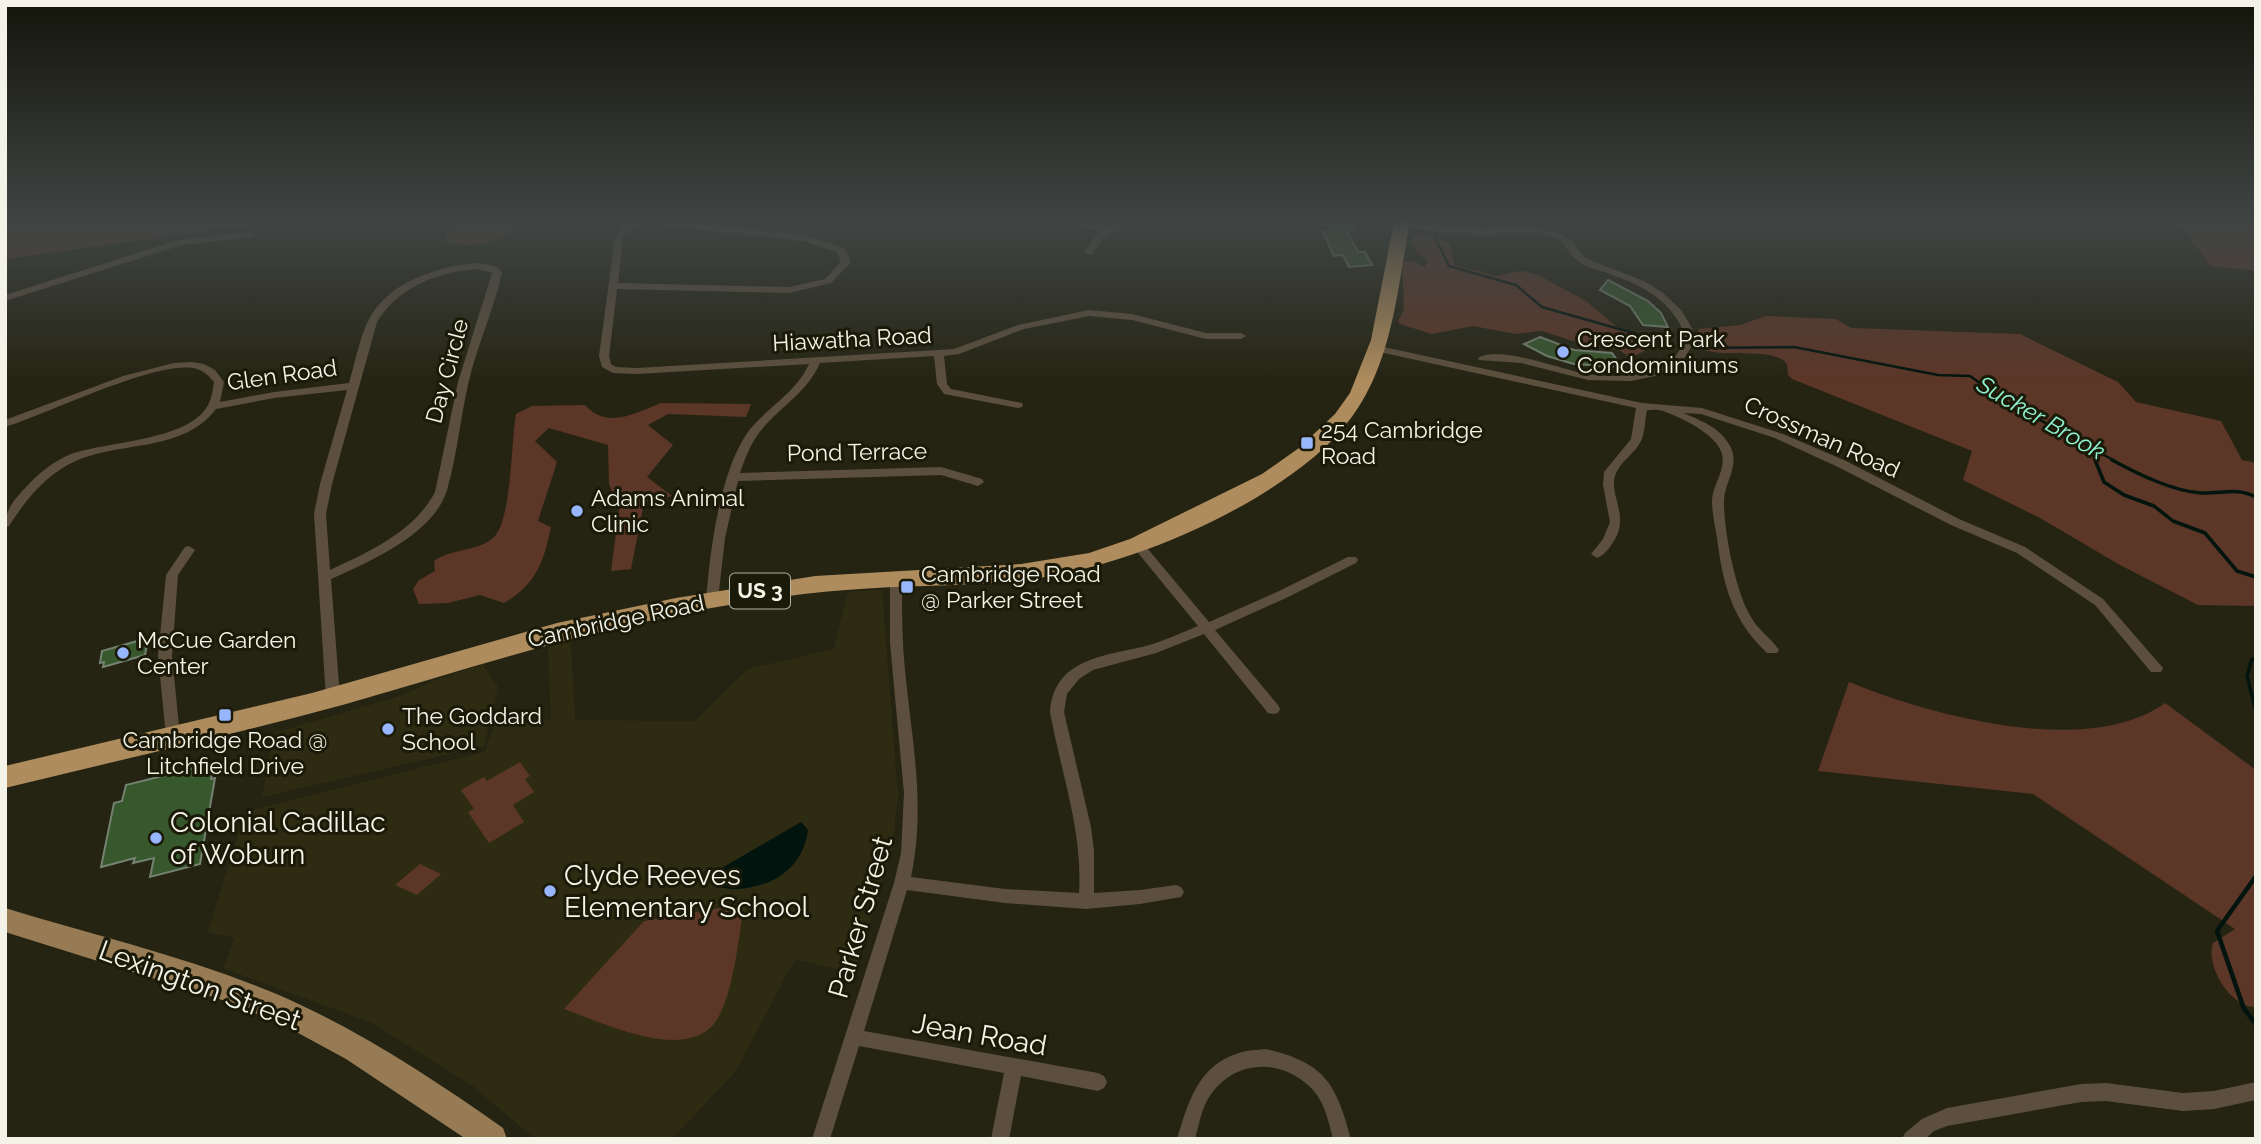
<svg xmlns="http://www.w3.org/2000/svg" width="2261" height="1144" font-family="Raleway,sans-serif">
	<rect width="100%" height="100%" fill="#252413"/>
	<!-- built -->
	<g fill="#2d2c13">
		<path d="M 882,590 L 898,796 L 892,849 L 854,973 L 795,959 L 735,1072 L 672,1139 L 535,1139 L 473,1086 L 372,1023 L 223,968 L 235,938 L 208,932 L 245,812 L 485,752 L 494,725 L 551,719 L 548,647 L 571,642 L 575,720 L 695,721 L 748,669 L 834,649 L 848,592 Z"/>
		<path d="M 483,665 L 498,687 L 484,746 L 262,797 L 274,733 L 401,696 L 440,678 Z"/>
	</g>
	<!-- green -->
	<g fill="#5c3627">
		<path d="M 5,222 L 270,222 L 5,259 Z"/>
		<path d="M 462,222 L 513,222 L 509,233 C 494,244 461,250 445,240 L 447,229 Z"/>
		<path d="M 2178,222 L 2256,227 L 2256,271 L 2211,266 Z"/>
		<path d="M 1420,234 L 1450,243 L 1454,265 L 1496,276 L 1522,271 L 1540,276 L 1586,301 L 1617,327 L 1647,340 L 1648,349 L 1631,358 L 1619,350 L 1579,343 L 1542,331 L 1516,334 L 1473,326 L 1432,334 L 1400,324 L 1398,321 L 1404,310 L 1402,262 L 1412,261 L 1425,267 L 1428,261 L 1418,253 L 1411,241 L 1413,236 Z"/>
		<path d="M 1766,316 L 1836,319 L 1851,328 L 2020,334 L 2118,382 L 2136,402 L 2221,421 L 2242,460 L 2256,463 L 2256,606 L 2198,605 L 2120,565 L 2040,518 L 1963,480 L 1972,451 L 1792,379 L 1788,375 L 1787,364 C 1772,345 1723,360 1700,348 L 1698,329 L 1740,325 Z"/>
		<path d="M 661,403 L 751,404 L 746,417 L 668,414 L 648,425 L 673,445 L 647,477 L 672,496 L 644,503 L 631,569 L 611,571 L 619,509 L 609,484 L 608,445 L 549,428 L 535,441 L 557,462 L 538,521 L 551,527 C 544,561 536,585 504,603 L 480,595 L 448,603 L 419,604 L 413,589 L 419,580 L 435,571 L 434,561 C 451,548 479,552 494,537 C 512,519 511,441 516,414 L 532,406 L 585,405 C 607,430 636,413 661,403 Z"/>
		<path d="M 1849,682 C 1930,715 2087,759 2165,703 L 2252,767 L 2256,771 L 2255,1007 C 2230,1007 2205,965 2213,943 L 2235,929 L 2033,794 L 1818,771 Z"/>
		<path d="M 520,762 L 530,776 L 525,779 L 534,792 L 513,805 L 524,822 L 489,843 L 468,812 L 474,809 L 461,790 L 484,777 L 487,781 Z"/>
		<path d="M 420,864 L 441,874 L 417,895 L 395,885 Z"/>
		<path d="M 744,904 C 739,935 733,1002 713,1025 C 681,1061 601,1022 564,1009 L 644,921 Z"/>
	</g>
	<!-- water -->
	<path fill="#02140e" d="M 801,822 L 808,830 C 803,867 775,886 739,889 C 728,889 716,889 711,878 L 715,872 Z"/>
	<g fill="none" stroke-linecap="round" stroke-linejoin="round">
		<!-- stream-far2 -->
		<g stroke="#02140e" stroke-width="2.5">
			<path d="M 1434,236 L 1449,266 L 1516,285 L 1542,307 L 1672,344"/>
			<path d="M 1695,348 L 1794,347 L 1938,375 L 1970,376 L 2007,402 L 2115,461"/>
			<path d="M 2090,447 L 2096,461"/>
		</g>
		<!-- stream-far1 -->
		<g stroke="#02140e" stroke-width="3.5">
			<path d="M 2095,460 L 2104,482 L 2124,495 L 2154,506 L 2173,521 L 2205,533 L 2237,571 L 2256,577"/>
			<path d="M 2112,460 C 2138,474 2172,491 2201,493 C 2222,494 2237,487 2256,497"/>
			<path d="M 2256,659 L 2252,659 L 2247,676 L 2256,711"/>
		</g>
		<!-- stream -->
		<path stroke="#02140e" stroke-width="4.5" d="M 2256,876 L 2217,931 L 2244,1009 L 2256,1024"/>
	</g>
	<!-- building -->
	<g fill="#37572d" stroke="#748170" stroke-width="2">
		<path d="M 1327,222 L 1350,222 L 1354,230 L 1347,231 L 1358,252 L 1365,252 L 1372,265 L 1349,267 L 1343,255 L 1334,256 L 1323,232 L 1332,231 Z"/>
		<path d="M 1608,280 L 1648,301 L 1661,313 L 1668,327 L 1643,325 L 1630,306 L 1600,290 Z"/>
		<path d="M 1540,337 L 1574,350 L 1612,353 L 1622,367 L 1574,364 L 1547,356 L 1524,344 Z"/>
		<path d="M 148,638 L 145,655 L 103,667 L 104,662 L 100,663 L 102,651 Z"/>
		<path d="M 214,763 L 211,779 L 215,778 L 200,864 L 150,877 L 154,858 L 133,863 L 135,858 L 101,867 L 114,803 L 122,801 L 126,785 Z"/>
	</g>
	<g fill="none" stroke-linecap="round" stroke-linejoin="round">
		<!-- street -->
		<g fill="#5d4f3d" fill-rule="evenodd">
			<path d="M 634,222 L 647,222 L 628,230 L 623,237 L 618,283 L 789,287 L 825,279 L 841,262 L 837,252 L 803,241 L 659,225 L 655,222 L 682,222 L 804,235 L 844,248 L 851,262 L 831,283 L 789,293 L 617,289 L 609,356 L 611,364 L 616,367 L 637,368 L 954,349 L 1018,325 L 1089,310 L 1132,314 L 1206,333 L 1241,333 L 1246,336 L 1241,339 L 1206,339 L 1132,320 L 1089,316 L 1024,329 L 959,354 L 944,356 L 947,384 L 951,389 L 1022,403 L 1023,405 L 1022,407 L 1018,408 L 944,394 L 937,384 L 934,356 L 820,363 C 807,393 778,408 759,433 C 750,445 745,459 740,473 L 941,467 L 982,479 L 984,482 L 978,486 L 941,475 L 738,481 L 725,538 L 718,600 L 712,605 L 706,600 C 710,551 720,467 751,428 C 770,406 797,391 809,364 L 637,374 L 613,373 L 602,367 L 599,356 L 615,237 L 622,226 Z"/>
			<path d="M 1068,222 L 1082,222 L 1107,228 L 1116,222 L 1126,222 L 1102,240 L 1092,254 L 1089,255 L 1084,252 L 1096,236 L 1101,232 Z"/>
			<path d="M 1398,222 L 1478,229 L 1534,228 L 1559,233 L 1571,240 L 1585,258 L 1646,282 L 1663,293 L 1682,311 L 1693,330 L 1693,344 L 1684,359 L 1672,368 L 1655,376 L 1631,381 L 1588,380 L 1521,363 L 1479,360 L 1478,358 C 1498,344 1562,370 1587,374 C 1609,377 1634,377 1655,368 C 1663,365 1672,361 1677,354 C 1684,345 1685,334 1680,324 C 1665,296 1636,283 1607,273 C 1598,270 1586,267 1578,261 C 1564,251 1568,240 1546,235 C 1525,231 1503,235 1482,235 C 1455,234 1428,231 1402,226 L 1399,225 Z"/>
			<path d="M 249,232 L 253,235 L 252,237 L 182,245 L 5,301 L 5,295 L 178,240 Z"/>
			<path d="M 478,263 L 496,266 L 502,272 C 494,311 476,347 468,385 C 460,420 457,456 447,490 C 434,534 369,562 331,579 L 340,698 L 338,702 L 333,703 L 328,702 L 326,698 L 314,514 L 320,484 L 347,390 L 274,398 L 216,409 C 183,452 124,441 78,460 C 48,472 26,499 9,526 L 5,527 C 5,509 15,499 27,486 C 39,473 54,461 71,454 C 107,441 192,441 209,403 C 212,397 213,388 214,382 C 209,376 204,371 197,369 C 160,358 46,415 5,427 L 5,420 L 123,376 L 174,363 L 192,362 L 204,364 L 215,370 L 224,382 L 220,402 L 274,392 L 349,383 C 355,363 359,340 368,321 C 387,282 438,266 478,263 ZM 478,269 L 492,273 L 458,382 L 435,492 C 415,531 369,552 330,570 L 326,514 L 332,484 L 377,322 C 398,287 439,271 478,269 Z"/>
			<path d="M 1379,346 L 1642,403 L 1702,408 L 1783,434 L 1846,461 L 1959,519 L 2025,547 L 2103,599 L 2163,668 L 2161,672 L 2151,672 L 2095,605 L 2017,553 L 1951,525 L 1838,467 L 1775,438 L 1701,414 L 1683,413 C 1700,420 1721,428 1730,446 C 1741,466 1723,483 1724,503 C 1724,532 1736,593 1751,617 C 1758,630 1771,638 1779,650 L 1777,653 L 1767,653 C 1732,620 1723,585 1717,538 C 1715,526 1712,513 1712,500 C 1713,484 1726,470 1722,454 C 1717,434 1680,417 1663,411 C 1658,409 1651,410 1647,410 C 1645,419 1645,433 1641,441 C 1635,453 1623,460 1617,471 C 1605,493 1633,515 1612,544 C 1608,550 1603,556 1597,558 L 1591,554 L 1603,539 L 1610,522 L 1603,485 L 1604,472 L 1631,439 L 1636,408 L 1375,351 L 1375,347 Z"/>
			<path d="M 1138,541 L 1142,542 L 1209,622 L 1277,592 L 1348,557 L 1356,557 L 1358,560 L 1356,563 L 1286,598 L 1215,630 L 1278,705 L 1280,709 L 1278,713 L 1273,714 L 1268,713 L 1204,634 L 1156,653 L 1093,670 L 1079,679 L 1067,694 L 1064,712 L 1091,827 L 1094,850 L 1094,893 L 1140,890 L 1176,885 L 1181,887 L 1184,892 L 1181,897 L 1140,904 L 1086,909 L 1005,903 L 907,890 L 864,1031 L 1098,1073 L 1104,1076 L 1107,1082 L 1104,1088 L 1098,1091 L 1021,1076 L 1009,1139 L 991,1139 L 1004,1073 L 859,1046 L 830,1139 L 812,1139 L 894,883 L 901,853 L 904,793 L 890,643 L 890,579 L 896,575 L 902,579 C 902,610 902,640 905,670 C 912,742 926,806 911,877 L 1005,889 L 1079,893 C 1083,831 1061,773 1050,712 C 1054,658 1105,656 1146,646 C 1164,641 1181,633 1198,626 L 1134,548 L 1132,545 L 1134,542 Z"/>
			<path d="M 189,546 L 195,550 L 178,575 L 172,656 L 180,736 L 178,740 L 173,742 L 168,740 L 166,736 L 158,656 L 166,575 L 185,547 Z"/>
			<path d="M 1266,1049 C 1325,1063 1336,1083 1351,1139 L 1333,1139 C 1328,1119 1324,1099 1308,1085 C 1274,1054 1223,1063 1204,1107 C 1200,1117 1198,1128 1195,1139 L 1177,1139 C 1188,1103 1198,1065 1239,1053 C 1247,1050 1257,1050 1266,1049 Z"/>
			<path d="M 2256,1082 L 2256,1100 L 2214,1109 L 2183,1111 L 2106,1101 L 2081,1102 L 1947,1126 L 1934,1131 L 1925,1139 L 1902,1139 L 1905,1133 L 1922,1119 L 1947,1108 L 2081,1084 L 2106,1083 L 2183,1093 L 2214,1091 Z"/>
		</g>
		<!-- primary -->
		<path fill="#977b54" fill-rule="evenodd" d="M 5,908 C 97,936 191,958 279,995 C 359,1030 432,1078 503,1128 L 507,1139 L 466,1139 L 346,1059 L 289,1028 L 232,1003 L 5,932 Z"/>
		<!-- highway -->
		<path fill="#ae8c5d" fill-rule="evenodd" d="M 1394,222 L 1410,222 C 1393,312 1391,394 1314,457 C 1239,519 1122,568 1025,580 C 966,587 905,585 846,590 C 781,595 717,606 653,620 C 548,642 448,675 346,704 C 233,735 119,760 5,788 L 5,766 L 312,693 L 557,623 L 676,598 L 815,576 L 1021,564 L 1089,553 L 1130,539 L 1262,474 L 1299,448 L 1335,414 L 1350,393 L 1371,340 Z"/>
	</g>
	<!-- sky -->
	<linearGradient id="sky" x2="0" y2="1"><stop stop-color="#14140a"/><stop offset="0.58" stop-color="#404544"/><stop offset="1" stop-color="#404544" stop-opacity="0"/></linearGradient>
	<rect width="2261" height="382" fill="url(#sky)"/>
	<!-- markers -->
	<g fill="#97b6fd" stroke="#1b1a09" stroke-width="2.5">
		<circle cx="1563" cy="352" r="7"/>
		<rect x="1300" y="436" width="14" height="14" rx="3.5"/>
		<circle cx="577" cy="511" r="7"/>
		<rect x="900" y="580" width="14" height="14" rx="3.5"/>
		<circle cx="123" cy="653" r="7"/>
		<rect x="218" y="708" width="14" height="14" rx="3.5"/>
		<circle cx="388" cy="729" r="7"/>
		<circle cx="156" cy="838" r="7"/>
		<circle cx="550" cy="891" r="7"/>
	</g>
	<g text-anchor="middle" stroke-width="6" stroke-linejoin="round" paint-order="stroke">
		<!-- shield labels -->
		<rect fill="#1b1a09" stroke="#b2b2a5" stroke-width="2" x="730" y="573.5" width="60" height="35" rx="5"/>
		<g font-size="21" font-weight="bold" fill="#f3f3e8">
			<text x="760" y="598">US 3</text>
		</g>
		<!-- street labels -->
		<g font-size="23" fill="#f3f3e8" stroke="#1b1a09">
			<text transform="translate(852 339) rotate(-3)" y="8">Hiawatha Road</text>
			<text transform="translate(447 371) rotate(-75)" y="8">Day Circle</text>
			<text transform="translate(282 375) rotate(-8)" y="8">Glen Road</text>
			<text transform="translate(1822 437) rotate(24)" y="8">Crossman Road</text>
			<text transform="translate(857 452) rotate(-1)" y="8">Pond Terrace</text>
			<text transform="translate(616 621) rotate(-12)" y="8">Cambridge Road</text>
		</g>
		<!-- poi labels -->
		<g font-size="23" fill="#f3f3e8" stroke="#1b1a09" text-anchor="start">
			<text x="1577" y="347">Crescent Park<tspan x="1577" dy="26">Condominiums</tspan></text>
			<text x="1321" y="438">254 Cambridge<tspan x="1321" dy="26">Road</tspan></text>
			<text x="591" y="506">Adams Animal<tspan x="591" dy="26">Clinic</tspan></text>
			<text x="921" y="582">Cambridge Road<tspan x="921" dy="26">@ Parker Street</tspan></text>
			<text x="137" y="648">McCue Garden<tspan x="137" dy="26">Center</tspan></text>
			<text x="402" y="724">The Goddard<tspan x="402" dy="26">School</tspan></text>
			<text x="225" y="748" text-anchor="middle">Cambridge Road @<tspan x="225" dy="26">Litchfield Drive</tspan></text>
		</g>
		<!-- water labels -->
		<g font-size="24" font-style="italic" fill="#8ef2d0" stroke="#1b1a09">
			<text transform="translate(2041 418) rotate(30)" y="8">Sucker Brook</text>
		</g>
		<!-- near-poi labels -->
		<g font-size="28" fill="#f3f3e8" stroke="#1b1a09" text-anchor="start">
			<text x="170" y="832">Colonial Cadillac<tspan x="170" dy="32">of Woburn</tspan></text>
			<text x="564" y="885">Clyde Reeves<tspan x="564" dy="32">Elementary School</tspan></text>
		</g>
		<!-- near-street labels -->
		<g font-size="28" fill="#f3f3e8" stroke="#1b1a09">
			<text transform="translate(860 917) rotate(-74)" y="10">Parker Street</text>
			<text transform="translate(200 985) rotate(20)" y="10">Lexington Street</text>
			<text transform="translate(980 1034) rotate(10)" y="10">Jean Road</text>
		</g>
	</g>
	<!-- border -->
	<rect width="2261" height="1144" fill="none" stroke="#f3f3e8" stroke-width="14"/>
</svg>
